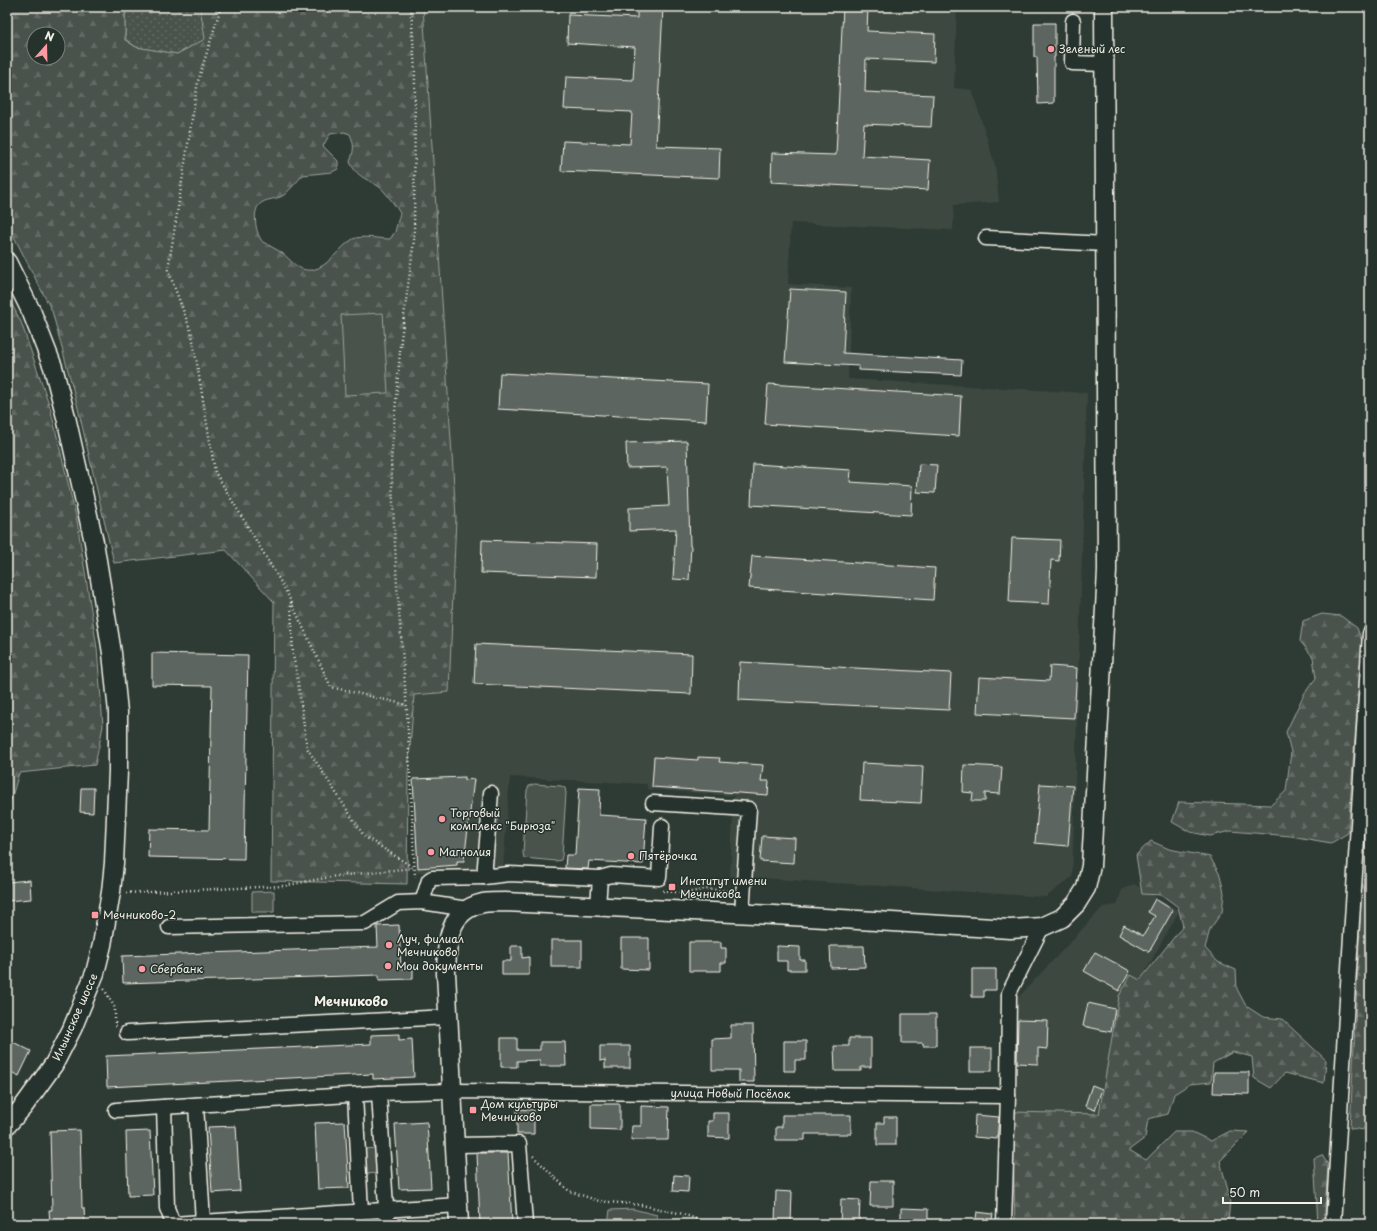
<svg xmlns="http://www.w3.org/2000/svg" width="1377" height="1231" font-family="'Playpen Sans',sans-serif">
	<defs>
		<pattern id="grass-dots" width="8" height="8" patternUnits="userSpaceOnUse"><rect width="8" height="8" fill="#48524c"/><path d="M2 2h.1M6 6h.1" fill="none" stroke="#636b66" stroke-width="1.8" stroke-linecap="round"/></pattern>
		<pattern id="forest-firs" width="22" height="20" patternUnits="userSpaceOnUse"><rect width="22" height="20" fill="#48524c"/><path d="M5 1l3.5 6h-7zM16 11l3.5 6h-7z" fill="#636b66"/></pattern>
	</defs>
	<rect width="100%" height="100%" fill="#2e3b34"/>
	<filter id="ink" filterUnits="userSpaceOnUse"><feTurbulence type="fractalNoise" baseFrequency=".025" numOctaves="2"/><feDisplacementMap in="SourceGraphic" scale="8" xChannelSelector="R" yChannelSelector="G"/><feConvolveMatrix kernelMatrix="1 2 1 2 8 2 1 2 1" color-interpolation-filters="sRGB"/></filter>
	<g filter="url(#ink)">
		<!-- built -->
		<g fill="#3c4841">
			<path d="M 423,7 L 957,7 L 954,88 L 972,90 L 995,165 L 999,202 L 954,205 L 953,230 L 791,223 L 788,284 L 851,288 L 848,379 L 1087,393 L 1072,877 L 1046,897 L 730,876 L 734,796 L 647,789 L 647,784 L 510,777 L 503,869 L 416,873 L 412,773 L 408,773 L 414,695 L 449,692 L 456,517 Z"/>
			<path d="M 1134,884 L 1179,911 L 1140,981 L 1131,975 L 1119,996 L 1099,1114 L 1012,1112 L 1015,1001 L 1103,907 L 1117,905 L 1122,890 Z"/>
		</g>
		<!-- grass -->
		<path fill="url(#grass-dots)" stroke="#9ea29a" d="M 125,7 L 200,7 L 206,39 L 177,54 L 136,47 L 125,39 Z"/>
		<!-- forest -->
		<g fill="url(#forest-firs)" stroke="#9ea29a" fill-rule="evenodd">
			<path d="M 7,7 L 125,7 L 125,40 L 136,47 L 177,54 L 205,39 L 200,7 L 423,7 L 456,517 L 449,692 L 414,695 L 408,773 L 407,884 L 271,881 L 274,602 L 226,550 L 114,563 L 77,404 L 52,311 L 7,223 ZM 34,34 L 58,34 L 58,58 L 34,58 ZM 344,132 L 350,134 C 355,146 354,150 350,162 C 358,180 371,179 383,190 C 389,197 395,205 400,213 L 395,232 L 390,239 C 380,239 361,235 353,239 C 339,247 329,267 312,270 C 296,272 290,257 279,251 C 274,248 268,245 263,242 C 256,236 252,212 259,205 C 265,198 277,200 284,195 C 291,189 297,181 303,175 L 332,172 L 338,169 L 338,161 L 323,146 L 330,134 Z"/>
			<path d="M 7,295 L 21,322 L 50,407 L 77,521 L 97,648 L 103,726 L 95,765 L 19,773 L 7,813 Z"/>
			<path d="M 1322,614 L 1341,616 L 1357,628 L 1362,641 L 1348,833 L 1331,843 L 1291,836 L 1230,831 L 1210,836 L 1190,832 L 1172,822 L 1179,802 L 1271,805 L 1286,791 L 1291,752 L 1286,732 L 1304,694 L 1316,678 L 1313,657 L 1300,641 L 1303,621 Z"/>
			<path d="M 1151,841 L 1169,849 L 1210,857 L 1220,875 L 1224,893 L 1222,912 L 1210,929 L 1205,948 L 1218,962 L 1236,970 L 1237,989 L 1246,1006 L 1263,1017 L 1282,1019 L 1326,1060 L 1324,1083 L 1285,1073 L 1271,1088 L 1254,1078 L 1252,1057 L 1233,1052 L 1213,1063 L 1211,1082 L 1190,1084 L 1174,1094 L 1168,1114 L 1148,1119 L 1145,1138 L 1129,1150 L 1146,1160 L 1174,1132 L 1192,1132 L 1211,1141 L 1230,1131 L 1249,1132 L 1220,1161 L 1230,1198 L 1228,1224 L 1015,1224 L 1012,1112 L 1099,1114 L 1119,996 L 1131,975 L 1140,980 L 1183,926 L 1178,907 L 1162,895 L 1142,894 L 1136,855 Z"/>
			<path d="M 1362,882 L 1369,900 L 1370,906 L 1370,978 L 1367,1025 L 1370,1025 L 1370,1116 L 1363,1130 L 1350,1128 Z"/>
			<path d="M 1322,1155 L 1328,1165 L 1324,1224 L 1318,1224 L 1314,1158 Z"/>
		</g>
		<!-- green -->
		<g fill="#48524c" stroke="#9ea29a">
			<path d="M 383,313 L 388,393 L 345,395 L 341,315 Z"/>
			<path d="M 534,784 L 561,786 L 565,788 L 566,793 L 562,856 L 561,860 L 556,861 L 524,858 L 523,853 L 527,790 L 529,786 Z"/>
			<path d="M 274,891 L 274,912 L 252,912 L 252,892 Z"/>
			<path d="M 377,1148 L 379,1173 L 365,1174 L 364,1149 Z"/>
			<path d="M 633,1209 L 657,1215 L 658,1224 L 608,1224 L 610,1210 Z"/>
		</g>
		<!-- building -->
		<g fill="#5c655e" stroke="#f4f1e8">
			<path d="M 637,7 L 663,7 L 656,146 L 720,148 L 719,178 L 561,171 L 563,141 L 630,144 L 632,112 L 564,109 L 566,77 L 633,80 L 635,47 L 567,43 L 568,15 L 637,18 Z"/>
			<path d="M 843,7 L 868,7 L 867,31 L 935,34 L 934,62 L 866,59 L 865,92 L 933,95 L 931,127 L 864,124 L 862,156 L 930,160 L 928,190 L 771,182 L 772,153 L 836,155 Z"/>
			<path d="M 1034,23 L 1055,23 L 1055,57 L 1054,57 L 1054,103 L 1038,104 L 1037,57 L 1034,57 Z"/>
			<path d="M 790,289 L 846,292 L 843,353 L 962,360 L 961,375 L 859,370 L 859,366 L 785,362 Z"/>
			<path d="M 500,373 L 708,384 L 706,421 L 498,409 Z"/>
			<path d="M 768,384 L 961,396 L 959,436 L 765,424 Z"/>
			<path d="M 687,441 L 690,546 L 691,546 L 689,580 L 673,579 L 676,529 L 629,531 L 629,508 L 669,506 L 667,467 L 627,468 L 626,443 Z"/>
			<path d="M 753,464 L 851,470 L 850,482 L 912,486 L 911,515 L 751,505 Z"/>
			<path d="M 919,464 L 937,465 L 935,493 L 917,492 Z"/>
			<path d="M 1012,538 L 1060,540 L 1059,561 L 1051,560 L 1049,604 L 1009,602 Z"/>
			<path d="M 482,540 L 597,544 L 596,577 L 481,573 Z"/>
			<path d="M 752,556 L 935,568 L 933,600 L 749,588 Z"/>
			<path d="M 476,644 L 692,654 L 691,694 L 474,684 Z"/>
			<path d="M 152,653 L 248,655 L 244,859 L 148,857 L 149,829 L 209,830 L 212,686 L 152,685 Z"/>
			<path d="M 740,662 L 951,673 L 949,710 L 739,700 Z"/>
			<path d="M 1050,666 L 1077,668 L 1074,718 L 977,713 L 979,677 L 1049,681 Z"/>
			<path d="M 654,757 L 698,760 L 698,757 L 720,758 L 719,762 L 763,765 L 761,781 L 769,781 L 768,795 L 652,787 Z"/>
			<path d="M 862,763 L 923,766 L 921,803 L 860,800 Z"/>
			<path d="M 964,765 L 1002,767 L 1000,794 L 985,793 L 985,801 L 972,801 L 973,793 L 963,792 Z"/>
			<path d="M 465,777 L 465,780 L 474,779 L 464,861 L 457,861 L 457,865 L 418,868 L 413,779 Z"/>
			<path d="M 1040,784 L 1073,786 L 1068,846 L 1035,843 Z"/>
			<path d="M 81,788 L 94,788 L 93,813 L 80,812 Z"/>
			<path d="M 579,788 L 600,789 L 599,815 L 646,818 L 643,864 L 589,861 L 588,869 L 565,868 L 566,855 L 575,855 Z"/>
			<path d="M 762,836 L 795,838 L 794,863 L 760,861 Z"/>
			<path d="M 30,880 L 31,899 L 7,901 L 7,882 Z"/>
			<path d="M 1155,899 L 1173,910 L 1149,952 L 1119,935 L 1124,925 L 1143,936 L 1155,916 L 1148,912 Z"/>
			<path d="M 399,925 L 401,969 L 413,968 L 413,979 L 379,980 L 379,975 L 123,983 L 122,956 L 378,947 L 377,926 Z"/>
			<path d="M 621,938 L 649,938 L 649,970 L 621,969 Z"/>
			<rect x="551" y="940" width="31" height="27"/>
			<path d="M 689,942 L 721,942 L 721,948 L 726,948 L 726,963 L 721,963 L 721,971 L 689,971 Z"/>
			<path d="M 511,946 L 522,946 L 522,958 L 529,957 L 529,975 L 502,975 L 502,961 L 511,961 Z"/>
			<path d="M 777,946 L 800,947 L 800,960 L 805,960 L 805,970 L 787,970 L 787,961 L 777,961 Z"/>
			<path d="M 830,946 L 864,946 L 865,967 L 831,968 Z"/>
			<path d="M 1095,952 L 1130,971 L 1119,991 L 1084,971 Z"/>
			<path d="M 972,969 L 996,969 L 996,990 L 984,990 L 984,997 L 972,997 Z"/>
			<path d="M 1088,1003 L 1115,1009 L 1111,1032 L 1083,1026 Z"/>
			<path d="M 902,1014 L 936,1014 L 936,1046 L 923,1046 L 923,1043 L 902,1043 Z"/>
			<path d="M 1018,1020 L 1048,1021 L 1047,1049 L 1038,1048 L 1038,1064 L 1017,1063 Z"/>
			<path d="M 731,1025 L 753,1025 L 754,1082 L 739,1082 L 739,1070 L 712,1070 L 712,1039 L 731,1038 Z"/>
			<path d="M 399,1034 L 399,1040 L 412,1039 L 414,1077 L 373,1079 L 373,1074 L 107,1087 L 106,1056 L 371,1044 L 371,1035 Z"/>
			<path d="M 501,1038 L 517,1038 L 517,1050 L 540,1050 L 540,1042 L 565,1042 L 566,1066 L 540,1066 L 540,1060 L 517,1061 L 517,1067 L 501,1067 Z"/>
			<path d="M 849,1038 L 871,1038 L 871,1067 L 861,1067 L 861,1071 L 835,1071 L 834,1046 L 849,1046 Z"/>
			<path d="M 7,1039 L 31,1051 L 19,1076 L 7,1070 Z"/>
			<path d="M 784,1041 L 806,1041 L 806,1060 L 795,1060 L 795,1071 L 784,1071 Z"/>
			<path d="M 600,1046 L 630,1046 L 630,1068 L 605,1068 L 605,1060 L 600,1061 Z"/>
			<rect x="970" y="1048" width="22" height="23"/>
			<path d="M 1214,1072 L 1249,1072 L 1249,1094 L 1213,1093 Z"/>
			<path d="M 1092,1085 L 1102,1089 L 1095,1110 L 1085,1106 Z"/>
			<path d="M 591,1104 L 620,1104 L 620,1130 L 591,1129 Z"/>
			<path d="M 641,1106 L 669,1107 L 668,1140 L 631,1140 L 632,1126 L 641,1126 Z"/>
			<path d="M 517,1109 L 534,1110 L 534,1134 L 517,1134 Z"/>
			<path d="M 713,1113 L 729,1113 L 729,1138 L 708,1137 L 708,1121 L 713,1121 Z"/>
			<path d="M 782,1115 L 851,1115 L 851,1134 L 805,1134 L 805,1140 L 776,1140 L 776,1127 L 782,1127 Z"/>
			<path d="M 975,1115 L 999,1117 L 997,1139 L 974,1137 Z"/>
			<path d="M 884,1117 L 896,1117 L 896,1145 L 877,1145 L 877,1123 L 884,1123 Z"/>
			<path d="M 345,1122 L 349,1188 L 318,1189 L 315,1123 Z"/>
			<path d="M 427,1122 L 431,1188 L 399,1189 L 395,1124 Z"/>
			<path d="M 236,1126 L 240,1191 L 212,1193 L 208,1127 Z"/>
			<path d="M 80,1130 L 82,1208 L 84,1208 L 85,1224 L 50,1224 L 49,1210 L 52,1210 L 50,1131 Z"/>
			<path d="M 150,1131 L 153,1195 L 128,1196 L 126,1132 Z"/>
			<path d="M 477,1153 L 508,1153 L 512,1224 L 480,1224 Z"/>
			<path d="M 674,1175 L 689,1176 L 688,1192 L 673,1191 Z"/>
			<path d="M 871,1181 L 893,1181 L 893,1206 L 870,1206 Z"/>
			<path d="M 776,1191 L 792,1192 L 791,1223 L 775,1223 Z"/>
			<path d="M 841,1199 L 860,1200 L 859,1224 L 840,1224 Z"/>
			<path d="M 901,1208 L 928,1209 L 928,1224 L 901,1224 Z"/>
			<path d="M 977,1212 L 993,1214 L 991,1224 L 975,1224 Z"/>
		</g>
		<g fill="none" stroke-linecap="round" stroke-linejoin="round">
			<!-- minor casing -->
			<g stroke="#f4f1e8" stroke-width="17">
				<g id="minor">
					<path d="M 1073,21 L 1072,63 L 1105,64"/>
					<path d="M 986,238 L 1106,244"/>
					<path d="M 653,803 L 749,809 L 742,913"/>
					<path d="M 484,877 L 491,793"/>
					<path d="M 600,878 L 611,875 L 659,878 L 662,826"/>
					<path d="M 422,902 L 429,880 L 432,878 L 484,877 L 509,874 L 600,878 L 598,906"/>
					<path d="M 169,927 L 365,923 L 398,903 L 422,902 L 467,909"/>
					<path d="M 127,1033 L 448,1017"/>
					<path d="M 379,1093 L 387,1224"/>
					<path d="M 355,1095 L 361,1212"/>
					<path d="M 196,1105 L 203,1222"/>
					<path d="M 164,1107 L 167,1208 L 173,1224"/>
					<path id="s1" d="M 116,1110 L 379,1093 L 452,1091 L 1008,1096"/>
					<path d="M 456,1145 L 519,1144 L 525,1224"/>
					<path d="M 173,1224 L 458,1205"/>
					<path d="M 1004,1224 L 1008,1096 L 1009,993 L 1042,927"/>
					<path d="M 1333,1224 L 1370,633"/>
				</g>
			</g>
			<!-- major casing -->
			<g stroke="#f4f1e8" stroke-width="21">
				<g id="major">
					<path d="M 7,262 L 32,313 L 53,367 L 66,417 L 94,542 L 112,653 L 118,712 L 118,771 L 114,863 L 111,892 L 102,945 L 95,973 L 72,1029 L 54,1064 L 23,1107 L 7,1125"/>
					<path d="M 459,1224 L 446,973 C 447,943 447,911 483,903 C 490,902 498,902 505,902 L 774,915 L 1010,929 L 1042,927 L 1062,918 L 1076,904 L 1086,888 L 1091,866 L 1107,571 L 1104,7"/>
				</g>
			</g>
			<!-- path -->
			<g stroke="#f4f1e8" stroke-width="2.5" stroke-dasharray="1 3" stroke-linecap="butt">
				<path d="M 221,7 L 198,81 L 168,270 L 192,334 L 215,472 L 285,589 L 331,687 L 407,705"/>
				<path d="M 411,7 L 415,72 L 414,240 L 401,339 L 391,461 L 397,586 L 407,711 L 415,877"/>
				<path d="M 291,602 L 293,655 L 297,675 L 307,748 L 364,836 L 414,868"/>
				<path d="M 663,891 L 687,893 L 705,889 L 731,891"/>
				<path d="M 126,893 L 283,886 L 336,876 L 413,868"/>
				<path d="M 104,989 L 115,1008 L 115,1026 L 116,1026"/>
				<path d="M 533,1156 L 569,1191 L 599,1201 L 641,1205 L 683,1214 L 710,1224"/>
			</g>
			<!-- minor -->
			<use href="#minor" stroke="#26332d" stroke-width="14"/>
			<!-- major -->
			<use href="#major" stroke="#26332d" stroke-width="18"/>
		</g>
	</g>
	<!-- markers -->
	<g fill="#ff9aa2" stroke="#26332d" stroke-width="1.5">
		<circle cx="1051" cy="49" r="4"/>
		<circle cx="442" cy="819" r="4"/>
		<circle cx="431" cy="852" r="4"/>
		<circle cx="631" cy="856" r="4"/>
		<rect x="668" y="883" width="8" height="8" rx="2"/>
		<rect x="91" y="911" width="8" height="8" rx="2"/>
		<circle cx="389" cy="945" r="4"/>
		<circle cx="388" cy="966" r="4"/>
		<circle cx="142" cy="969" r="4"/>
		<rect x="469" y="1106" width="8" height="8" rx="2"/>
	</g>
	<g text-anchor="middle" stroke-width="3" stroke-linejoin="round" paint-order="stroke">
		<!-- poi labels -->
		<g font-size="11" fill="#f4f1e8" stroke="#26332d" text-anchor="start">
			<text x="1059" y="53">Зеленый лес</text>
			<text x="450" y="817">Торговый<tspan x="450" dy="13">комплекс "Бирюза"</tspan></text>
			<text x="439" y="856">Магнолия</text>
			<text x="639" y="860">Пятёрочка</text>
			<text x="680" y="885">Институт имени<tspan x="680" dy="13">Мечникова</tspan></text>
			<text x="103" y="919">Мечниково-2</text>
			<text x="397" y="943">Луч, филиал<tspan x="397" dy="13">Мечниково</tspan></text>
			<text x="396" y="970">Мои документы</text>
			<text x="150" y="973">Сбербанк</text>
			<text x="481" y="1108">Дом культуры<tspan x="481" dy="13">Мечниково</tspan></text>
		</g>
		<!-- street labels -->
		<g font-size="11" fill="#f4f1e8" stroke="#26332d">
			<text transform="translate(75 1017) rotate(-66)" y="4">Ильинское шоссе</text>
			<text dy="4" stroke="none"><textPath href="#s1" startOffset="615">улица Новый Посёлок</textPath></text>
		</g>
		<!-- quarter labels -->
		<g font-size="13" font-weight="bold" fill="#f4f1e8" stroke="#26332d">
			<text x="351" y="1006">Мечниково</text>
		</g>
	</g>
	<!-- margin -->
	<rect width="1377" height="1231" fill="none" stroke="#26332d" stroke-width="24"/>
	<rect x="12" y="12" width="1353" height="1207" fill="none" stroke="#f4f1e8" stroke-width="1.5" filter="url(#ink)"/>
	<!-- north arrow -->
	<g transform="translate(46 46) rotate(20)"><circle r="19" fill="#26332d" stroke="#787f78"/>
	<path d="M0-3L7 15L0 10L-7 15Z" fill="#ff9aa2"/>
	<text y="-6" font-size="11" font-weight="bold" text-anchor="middle" fill="#f4f1e8">N</text>
	</g>
	<!-- scale -->
	<path d="M1223 1197v6h98v-6" fill="none" stroke="#f4f1e8" stroke-width="2"/>
	<text x="1229" y="1197" font-size="12" fill="#f4f1e8" stroke="#26332d" stroke-width="3" paint-order="stroke">50 m</text>
</svg>
